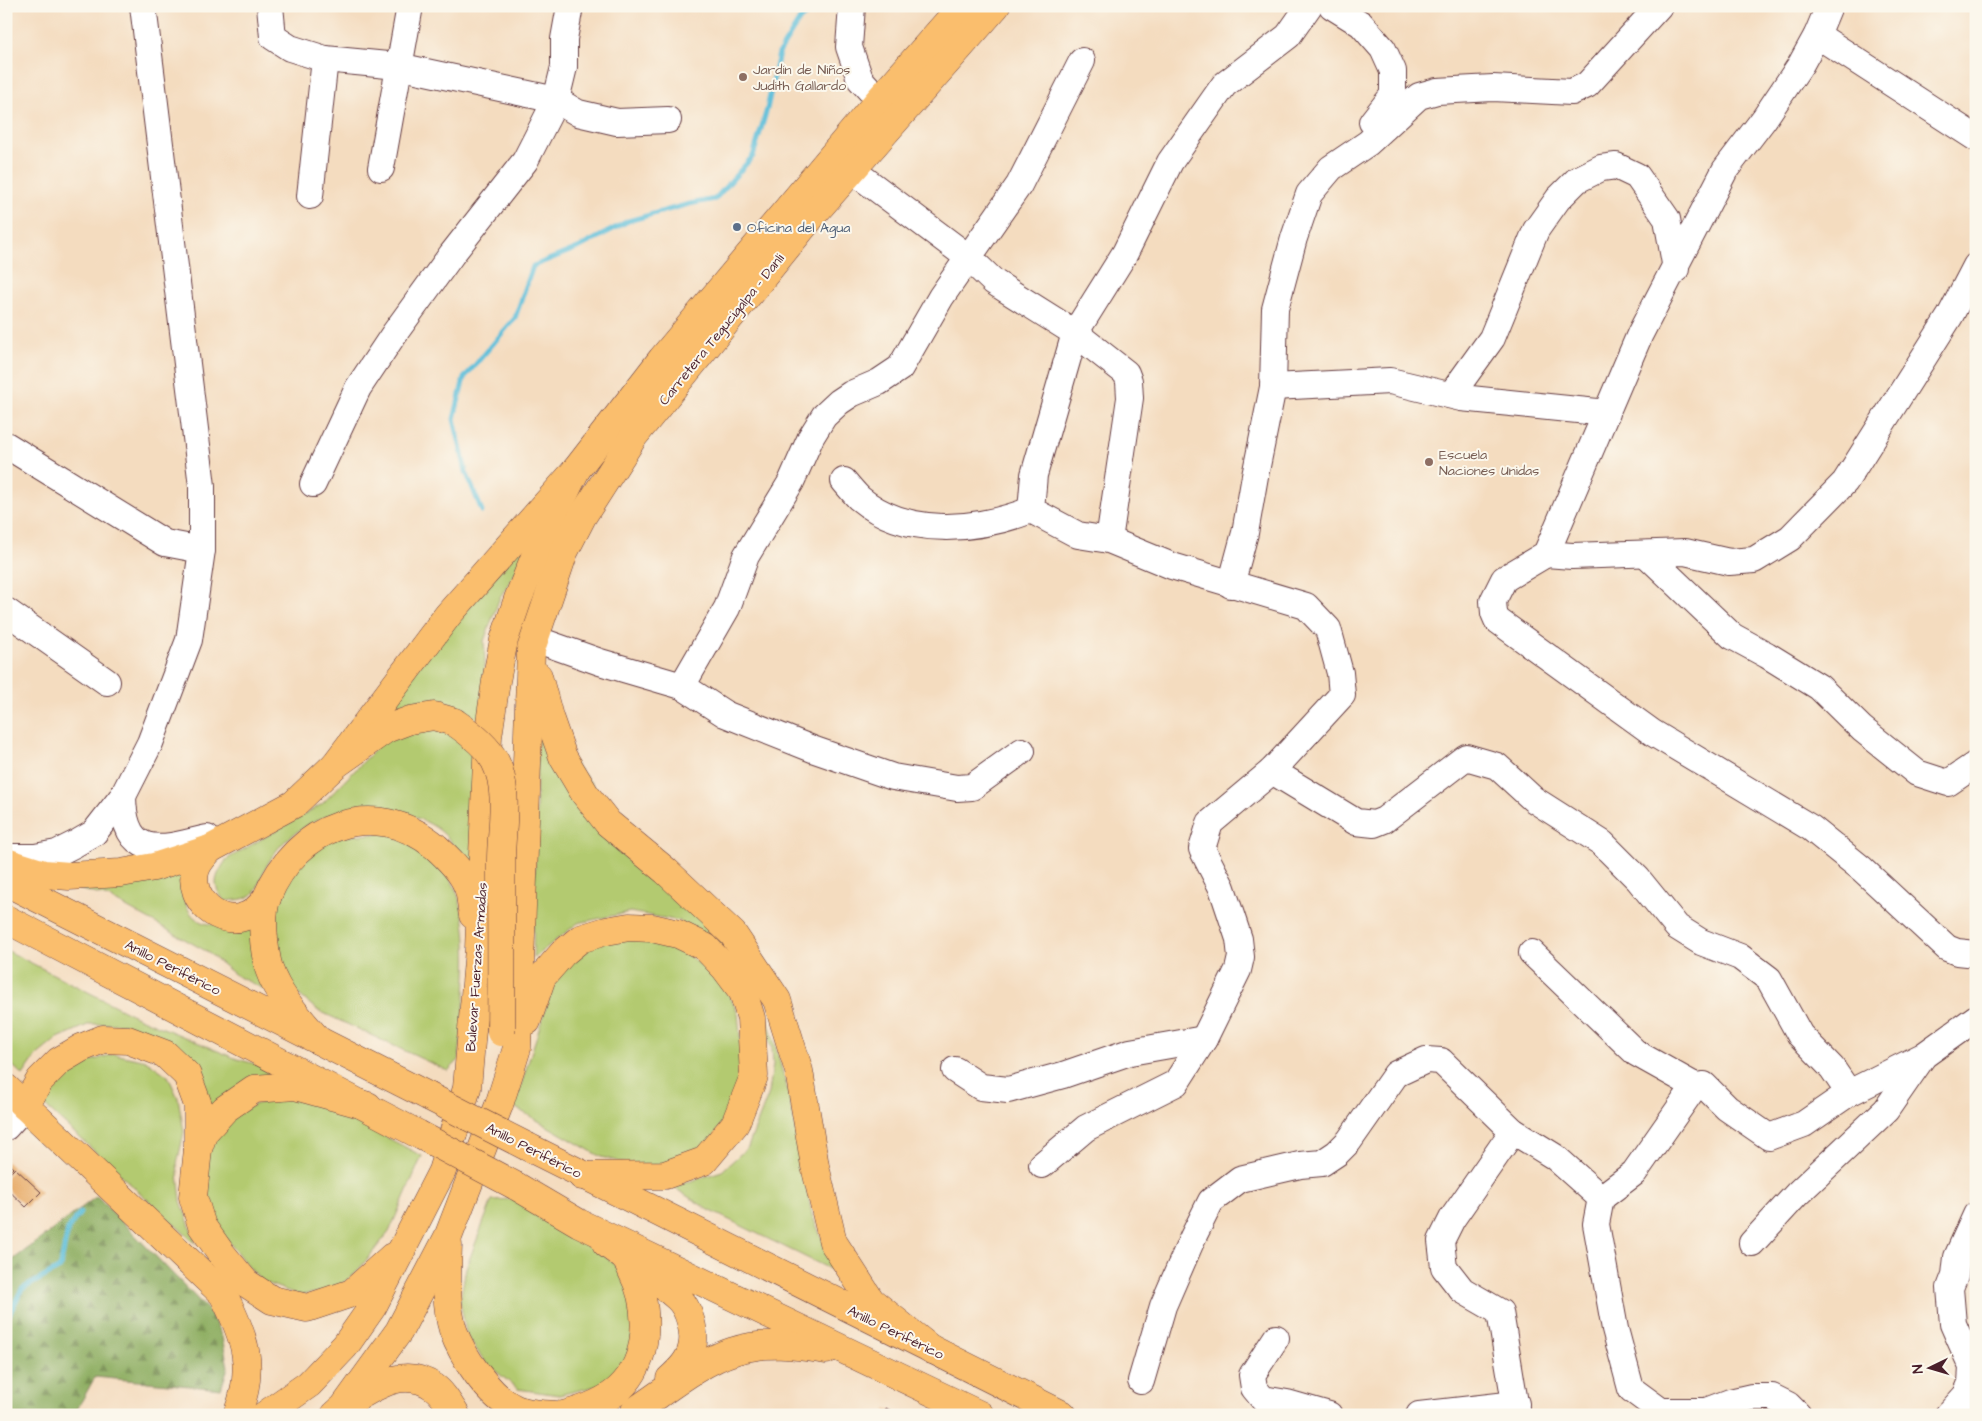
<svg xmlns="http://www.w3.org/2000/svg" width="1982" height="1421" font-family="'Architects Daughter',sans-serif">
	<defs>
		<pattern id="forest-firs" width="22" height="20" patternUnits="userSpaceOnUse" patternTransform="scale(1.25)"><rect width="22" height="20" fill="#8eae62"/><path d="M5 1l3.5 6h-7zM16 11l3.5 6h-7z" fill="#768d51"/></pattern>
	</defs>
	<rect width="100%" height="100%" fill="#fbf7ec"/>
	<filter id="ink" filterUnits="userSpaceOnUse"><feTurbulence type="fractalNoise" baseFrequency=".02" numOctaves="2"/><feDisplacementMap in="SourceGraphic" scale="10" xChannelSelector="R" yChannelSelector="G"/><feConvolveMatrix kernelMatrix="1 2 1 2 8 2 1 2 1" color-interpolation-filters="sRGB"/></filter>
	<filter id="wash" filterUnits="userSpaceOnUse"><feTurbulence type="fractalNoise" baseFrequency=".0096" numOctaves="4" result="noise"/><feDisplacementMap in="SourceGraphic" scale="20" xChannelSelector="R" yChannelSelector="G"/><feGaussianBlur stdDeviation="1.12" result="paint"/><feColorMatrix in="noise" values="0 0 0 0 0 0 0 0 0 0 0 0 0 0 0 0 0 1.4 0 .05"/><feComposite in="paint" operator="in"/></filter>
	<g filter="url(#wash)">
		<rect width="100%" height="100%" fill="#f4dcbf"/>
		<!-- forest -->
		<path fill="url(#forest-firs)" stroke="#6c6646" d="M 97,1196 L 210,1312 L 222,1337 L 228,1367 L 221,1389 L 95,1377 L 74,1415 L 6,1415 L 6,1265 Z"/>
		<!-- park -->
		<g fill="#b3ca6f" stroke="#7e744d">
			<path d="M 519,547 L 529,551 L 500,597 L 484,641 L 485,664 L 480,721 C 459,704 429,694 402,705 C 393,708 383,714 374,718 Z"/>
			<path d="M 538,721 L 750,967 L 765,1008 L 788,1092 L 812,1215 L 836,1272 L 709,1210 L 673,1187 L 722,1171 L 748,1147 L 769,1093 L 773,1064 L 772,1049 L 756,1009 L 680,921 L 630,912 L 578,923 L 533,958 Z"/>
			<path d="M 426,723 L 477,746 L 475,883 C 466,867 458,848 445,835 C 425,814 374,804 347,810 C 324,815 300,827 283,843 C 277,849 271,858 267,865 C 262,873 260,885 254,893 C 248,900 234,900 225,901 C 210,885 216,875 227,859 L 322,804 L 370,755 L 386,735 Z"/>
			<path d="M 389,833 C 398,837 412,839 420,846 C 428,852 444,867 449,876 C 478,924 463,1006 459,1060 L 448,1071 L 317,1010 L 291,988 L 272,949 L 278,894 L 293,870 L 334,837 Z"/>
			<path d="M 186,871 C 179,889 184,921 209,924 C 223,925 244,920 259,919 L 266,990 L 237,976 L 206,951 L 108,897 L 78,889 L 50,879 Z"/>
			<path d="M 610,935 L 667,940 L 713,973 L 727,991 L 738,1013 L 744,1083 L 712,1141 L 668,1165 L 636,1166 L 601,1157 L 514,1107 L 555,979 L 573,956 Z"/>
			<path d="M 6,950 L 137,1017 L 237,1059 L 274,1069 L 285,1076 L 207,1115 L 145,1032 L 125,1024 L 90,1024 L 58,1038 L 36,1056 L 23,1075 L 6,1060 Z"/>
			<path d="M 114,1054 L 147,1061 L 168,1076 L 178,1098 L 184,1132 L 177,1164 L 181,1201 L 196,1244 L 43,1104 L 56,1081 L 78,1065 Z"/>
			<path d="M 288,1097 L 318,1101 L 422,1156 L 389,1232 L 355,1274 L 331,1291 L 299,1295 L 263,1282 L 245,1263 L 217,1226 L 206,1202 L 203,1167 L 213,1141 L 229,1118 L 256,1104 Z"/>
			<path d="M 515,1199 L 612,1261 L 635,1291 L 636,1328 L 627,1361 L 601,1385 L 559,1395 L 518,1389 L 487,1364 L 467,1337 L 460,1301 L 466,1268 L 492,1200 Z"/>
		</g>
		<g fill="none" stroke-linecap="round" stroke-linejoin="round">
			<!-- stream -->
			<g stroke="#5bbdd9" stroke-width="5">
				<path d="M 482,511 L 466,472 L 454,419 L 464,378 L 515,318 L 533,266 L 580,247 L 628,221 L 689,204 L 715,199 L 753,156 L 767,109 L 779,53 L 800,19 L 817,6"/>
				<path d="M 6,1320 L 22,1289 L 60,1268 L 68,1229 L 80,1213"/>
				<path d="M 6,1382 L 6,1391"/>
			</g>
		</g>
		<g id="blocks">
			<!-- building -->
			<g fill="#e8ad6c">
				<path d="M 6,1161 L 13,1168 L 6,1175 Z"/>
				<path d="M 15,1168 L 41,1192 L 26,1207 L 6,1188 L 6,1177 Z"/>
				<path d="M 886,1408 L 899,1415 L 885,1415 Z"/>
			</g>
		</g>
	</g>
	<g filter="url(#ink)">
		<use href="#blocks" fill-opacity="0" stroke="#643b41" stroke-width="1"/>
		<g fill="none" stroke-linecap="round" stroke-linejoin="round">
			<!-- minor casing -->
			<g stroke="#643b41" stroke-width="28">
				<g id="minor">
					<path d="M 270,6 L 273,37 L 290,48 L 325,59 L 398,66 L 556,100 L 578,113 L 617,122 L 668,120"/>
					<path d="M 852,6 L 849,47 L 860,79 L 879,100"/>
					<path d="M 1332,6 L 1361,24 L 1383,49 L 1393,71 L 1393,95 L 1372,122"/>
					<path d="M 1829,6 L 1817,35 L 1801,64 L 1764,119 L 1725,170 L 1640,334 L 1546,554 L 1504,579 L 1493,601 L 1494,613 L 1497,620 L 1653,733 L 1811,828 L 1862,869 L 1947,948 L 1957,952 L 1976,954"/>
					<path d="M 1817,35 L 1976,138"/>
					<path d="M 381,168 L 410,6"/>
					<path d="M 852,170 L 969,258 L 994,282 L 1075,333 L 1126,373 L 1129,381 L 1130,398 L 1109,540"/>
					<path d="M 310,196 L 325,59"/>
					<path d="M 1273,387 L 1390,381 L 1461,398 L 1607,413"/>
					<path d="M 1451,395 L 1492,338 L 1536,230 L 1558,199 L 1577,180 L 1601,168 L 1616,166 L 1637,176 L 1667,219 L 1676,269"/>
					<path d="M 6,445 L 165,543 L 202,550"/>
					<path d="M 844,481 C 849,487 854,493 859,498 C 907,538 976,531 1031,510 L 1078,535 L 1109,540 L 1172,566 L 1306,606 L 1328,629 L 1340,673 L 1342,695 L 1272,771 L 1210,823 L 1202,849 L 1222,888 L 1239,939 L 1241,957 L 1238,970 L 1204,1039 L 1176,1083 L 1086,1128 L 1042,1165"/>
					<path d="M 313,484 L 358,388 L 394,334 L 452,254 L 525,161 L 556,100 L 564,67 L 564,39 L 570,6"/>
					<path d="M 1031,510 L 1034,475 L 1075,333 L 1125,253 L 1170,162 L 1224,85 L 1288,36 L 1309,6"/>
					<path d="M 1546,554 L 1572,556 L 1685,552 L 1729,562 L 1754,560 L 1790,538 L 1845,482 L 1950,316 L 1976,266"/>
					<path d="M 1646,554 L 1732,636 L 1767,655 L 1819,687 L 1862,729 L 1917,773 L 1948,783 L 1976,764"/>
					<path d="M 1231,585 L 1245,533 L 1255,476 L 1273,387 L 1275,309 L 1294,238 L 1309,194 L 1331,168 L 1368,143 L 1419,96 L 1437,91 L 1493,88 L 1572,92 L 1587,85 L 1659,6"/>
					<path d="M 6,611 L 107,682"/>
					<path d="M 535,639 L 600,662 L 682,686 L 725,714 L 815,750 L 893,777 L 957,788 L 972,787 L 1022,751"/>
					<path d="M 682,686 L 727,608 L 746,556 L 791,482 L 811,437 L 824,416 L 839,402 L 851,394 L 879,382 L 900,368 L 941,297 L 1019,185 L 1082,61"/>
					<path d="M 1272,771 L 1356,822 L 1374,824 L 1384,820 L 1466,757 L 1497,766 L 1533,799 L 1602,843 L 1638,879 L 1677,927 L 1701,942 L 1740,957 L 1769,979 L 1800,1035 L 1832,1068 L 1849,1093"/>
					<path d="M 123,796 C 124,860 159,850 207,838"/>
					<path d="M 6,857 L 35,857 L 57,853 L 75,844 L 94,833 L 123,796 L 150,743 L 189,640 L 202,550 L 202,486 L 143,6"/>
					<path d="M 1532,953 L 1636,1053 L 1695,1086 L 1704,1085 L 1727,1108 L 1769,1137 L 1804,1124 L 1849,1093 L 1923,1056 L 1976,1018"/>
					<path d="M 955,1070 L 981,1087 L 1008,1090 L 1063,1075 L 1130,1052 L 1204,1039"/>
					<path d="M 1695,1086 L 1634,1173 L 1601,1198 L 1596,1224 L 1615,1329 L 1631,1389 L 1661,1411 L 1706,1411 L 1730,1402 L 1752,1397 L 1772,1397 L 1788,1405 L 1798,1415"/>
					<path d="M 6,1127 L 25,1106"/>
					<path d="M 1513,1131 L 1452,1219 L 1441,1241 L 1444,1267 L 1462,1290 L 1500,1312 L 1517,1415"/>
					<path d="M 1752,1243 L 1797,1194 L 1886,1110 L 1922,1058"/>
					<path d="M 1276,1338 L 1252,1375 L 1254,1388 L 1263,1399 L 1287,1403 L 1329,1415"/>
					<path d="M 1141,1381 L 1163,1306 L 1193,1237 L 1211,1201 L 1240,1179 L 1300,1165 L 1322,1163 L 1337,1153 L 1349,1141 L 1396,1074 L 1426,1060 L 1441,1061 L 1513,1131 L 1555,1157 L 1601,1198"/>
					<path d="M 1419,1415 L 1516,1404"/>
					<path d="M 1948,1415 L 1966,1395 L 1971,1383 L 1972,1367 L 1953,1324 L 1950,1288 L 1955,1275 L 1957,1257 L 1976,1215"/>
				</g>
			</g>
			<!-- highway casing -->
			<g stroke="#643b41" stroke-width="29">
				<g id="highway">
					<path d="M 538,676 L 549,717 L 563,757 L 585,794 L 608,823 L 666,871 L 733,934 L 777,1000 L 799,1071 L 815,1166 L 833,1242 L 871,1301 L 932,1350"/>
					<path d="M 335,765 L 448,615 L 576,470 L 662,359 L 879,100 L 962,6"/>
					<path d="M 210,849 C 204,856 197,862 195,872 C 189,900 219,927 246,916 C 255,913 261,905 267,898"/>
					<path d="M 6,862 L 44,874 L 69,876 L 121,873 L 154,867 L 210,849 L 294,804 L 335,765 L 386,729 L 410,720 L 434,716 L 454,722"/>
					<path d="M 6,882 L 428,1096"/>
					<path d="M 6,919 L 418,1134"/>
					<path d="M 527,1021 L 542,977 L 563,953 L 580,939 L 606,931 L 629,927 L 652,928 L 678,934 L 705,947 L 725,968 L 743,992 L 751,1018 L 754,1076 L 735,1124 L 704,1161 L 665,1175 L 582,1176"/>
					<path d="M 318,1040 C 300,1019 278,996 269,969 C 264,951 260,915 267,897 C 296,826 374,795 436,847 C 447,857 461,870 467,885 C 471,893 471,905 473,915"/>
					<path d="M 6,1088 L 223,1294 C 245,1337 256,1367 237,1415"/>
					<path d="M 25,1106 L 40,1080 L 59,1061 L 81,1048 L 103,1039 L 128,1040 L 165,1054 L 187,1075 L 198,1105 L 198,1148"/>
					<path d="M 368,1106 L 295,1086 L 254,1089 L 225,1109 L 204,1132 L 198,1149 L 193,1197 L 202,1226 L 221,1253 L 246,1283 L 272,1300 L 307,1308 L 352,1293 L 392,1257"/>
					<path d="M 528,1147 L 1063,1415"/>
					<path d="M 516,1186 L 579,1223 L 980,1415"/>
					<path d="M 448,1245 C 447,1272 445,1304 453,1330 C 462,1356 489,1396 514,1408 C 526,1414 543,1414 556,1415"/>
					<path d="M 628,1260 C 645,1272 663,1284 678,1298 C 689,1308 696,1333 692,1348 C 690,1360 678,1372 670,1379"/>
					<path d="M 353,1400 C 378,1384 406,1367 434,1387 C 443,1393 450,1406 456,1415"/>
					<path d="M 635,1411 C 665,1391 701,1361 734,1351 C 764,1341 796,1345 826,1350"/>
					<path d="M 265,1415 L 309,1384 L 345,1346 L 373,1306 L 442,1171 L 467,1088 L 479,949 L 488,737 L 496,681 L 504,640 L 518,599 L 542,539 L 576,470"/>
					<path d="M 335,1415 L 344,1407 L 399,1331 L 448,1237 L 499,1105 L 517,1048 L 531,649 L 564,552 L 582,517 L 634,436 L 816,211 L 996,6"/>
					<path d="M 563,1415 C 583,1410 604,1403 619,1389 C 651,1360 650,1306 632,1271 C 630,1266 628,1261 624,1257 C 619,1252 612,1248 606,1243"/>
				</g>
			</g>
			<!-- minor -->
			<use href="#minor" stroke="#fff" stroke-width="26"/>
			<!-- highway -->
			<use href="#highway" stroke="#fabe6d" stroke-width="28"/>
			<!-- highway-bridge casing -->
			<g stroke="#643b41" stroke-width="29" stroke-linecap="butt">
				<g id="highway-bridge">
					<path d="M 454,722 C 469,732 486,745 495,761 C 510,790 501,829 501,860 C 501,917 502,974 501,1032"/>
					<path d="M 428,1096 L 528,1147"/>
					<path d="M 418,1134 L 516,1186"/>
				</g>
			</g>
			<!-- highway-bridge -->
			<use href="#highway-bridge" stroke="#fabe6d" stroke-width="28"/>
		</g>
	</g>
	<!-- markers -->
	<g fill="#8d6e63" stroke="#fbf7ec" stroke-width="2">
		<circle cx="743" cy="77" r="5"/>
		<circle cx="1429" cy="462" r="5"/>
	</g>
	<circle fill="#5c6f8a" stroke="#fbf7ec" stroke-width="2" cx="737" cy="227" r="5"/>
	<g text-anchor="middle" stroke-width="4" stroke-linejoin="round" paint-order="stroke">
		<!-- education labels -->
		<g font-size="14" fill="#785e54" stroke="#fbf7ec" text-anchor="start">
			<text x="753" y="74">Jardín de Niños<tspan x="753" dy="16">Judith Gallardo</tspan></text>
			<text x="1439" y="459">Escuela<tspan x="1439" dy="16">Naciones Unidas</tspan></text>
		</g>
		<!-- service labels -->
		<g font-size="14" fill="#4e5e75" stroke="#fbf7ec" text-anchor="start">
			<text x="747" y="232">Oficina del Agua</text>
		</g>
		<!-- street labels -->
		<g font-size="14" fill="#4a1f2b" stroke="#fbf7ec">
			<text transform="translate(721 329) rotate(-51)" y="5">Carretera Tegucigalpa - Danli</text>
			<text transform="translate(173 967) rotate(27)" y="5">Anillo Periférico</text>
			<text transform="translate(476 967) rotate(-86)" y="5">Bulevar Fuerzas Armadas</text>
			<text transform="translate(534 1150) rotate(27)" y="5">Anillo Periférico</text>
			<text transform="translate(896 1332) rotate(26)" y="5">Anillo Periférico</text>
		</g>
	</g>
	<!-- margin -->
	<rect width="1982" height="1421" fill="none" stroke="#fbf7ec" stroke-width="25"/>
	<!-- north arrow -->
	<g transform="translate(1930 1368) rotate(265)" stroke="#fbf7ec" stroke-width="4" paint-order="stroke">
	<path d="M0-4L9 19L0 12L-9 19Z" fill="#4a1f2b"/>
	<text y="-8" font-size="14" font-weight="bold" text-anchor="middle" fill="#4a1f2b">N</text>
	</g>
</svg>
